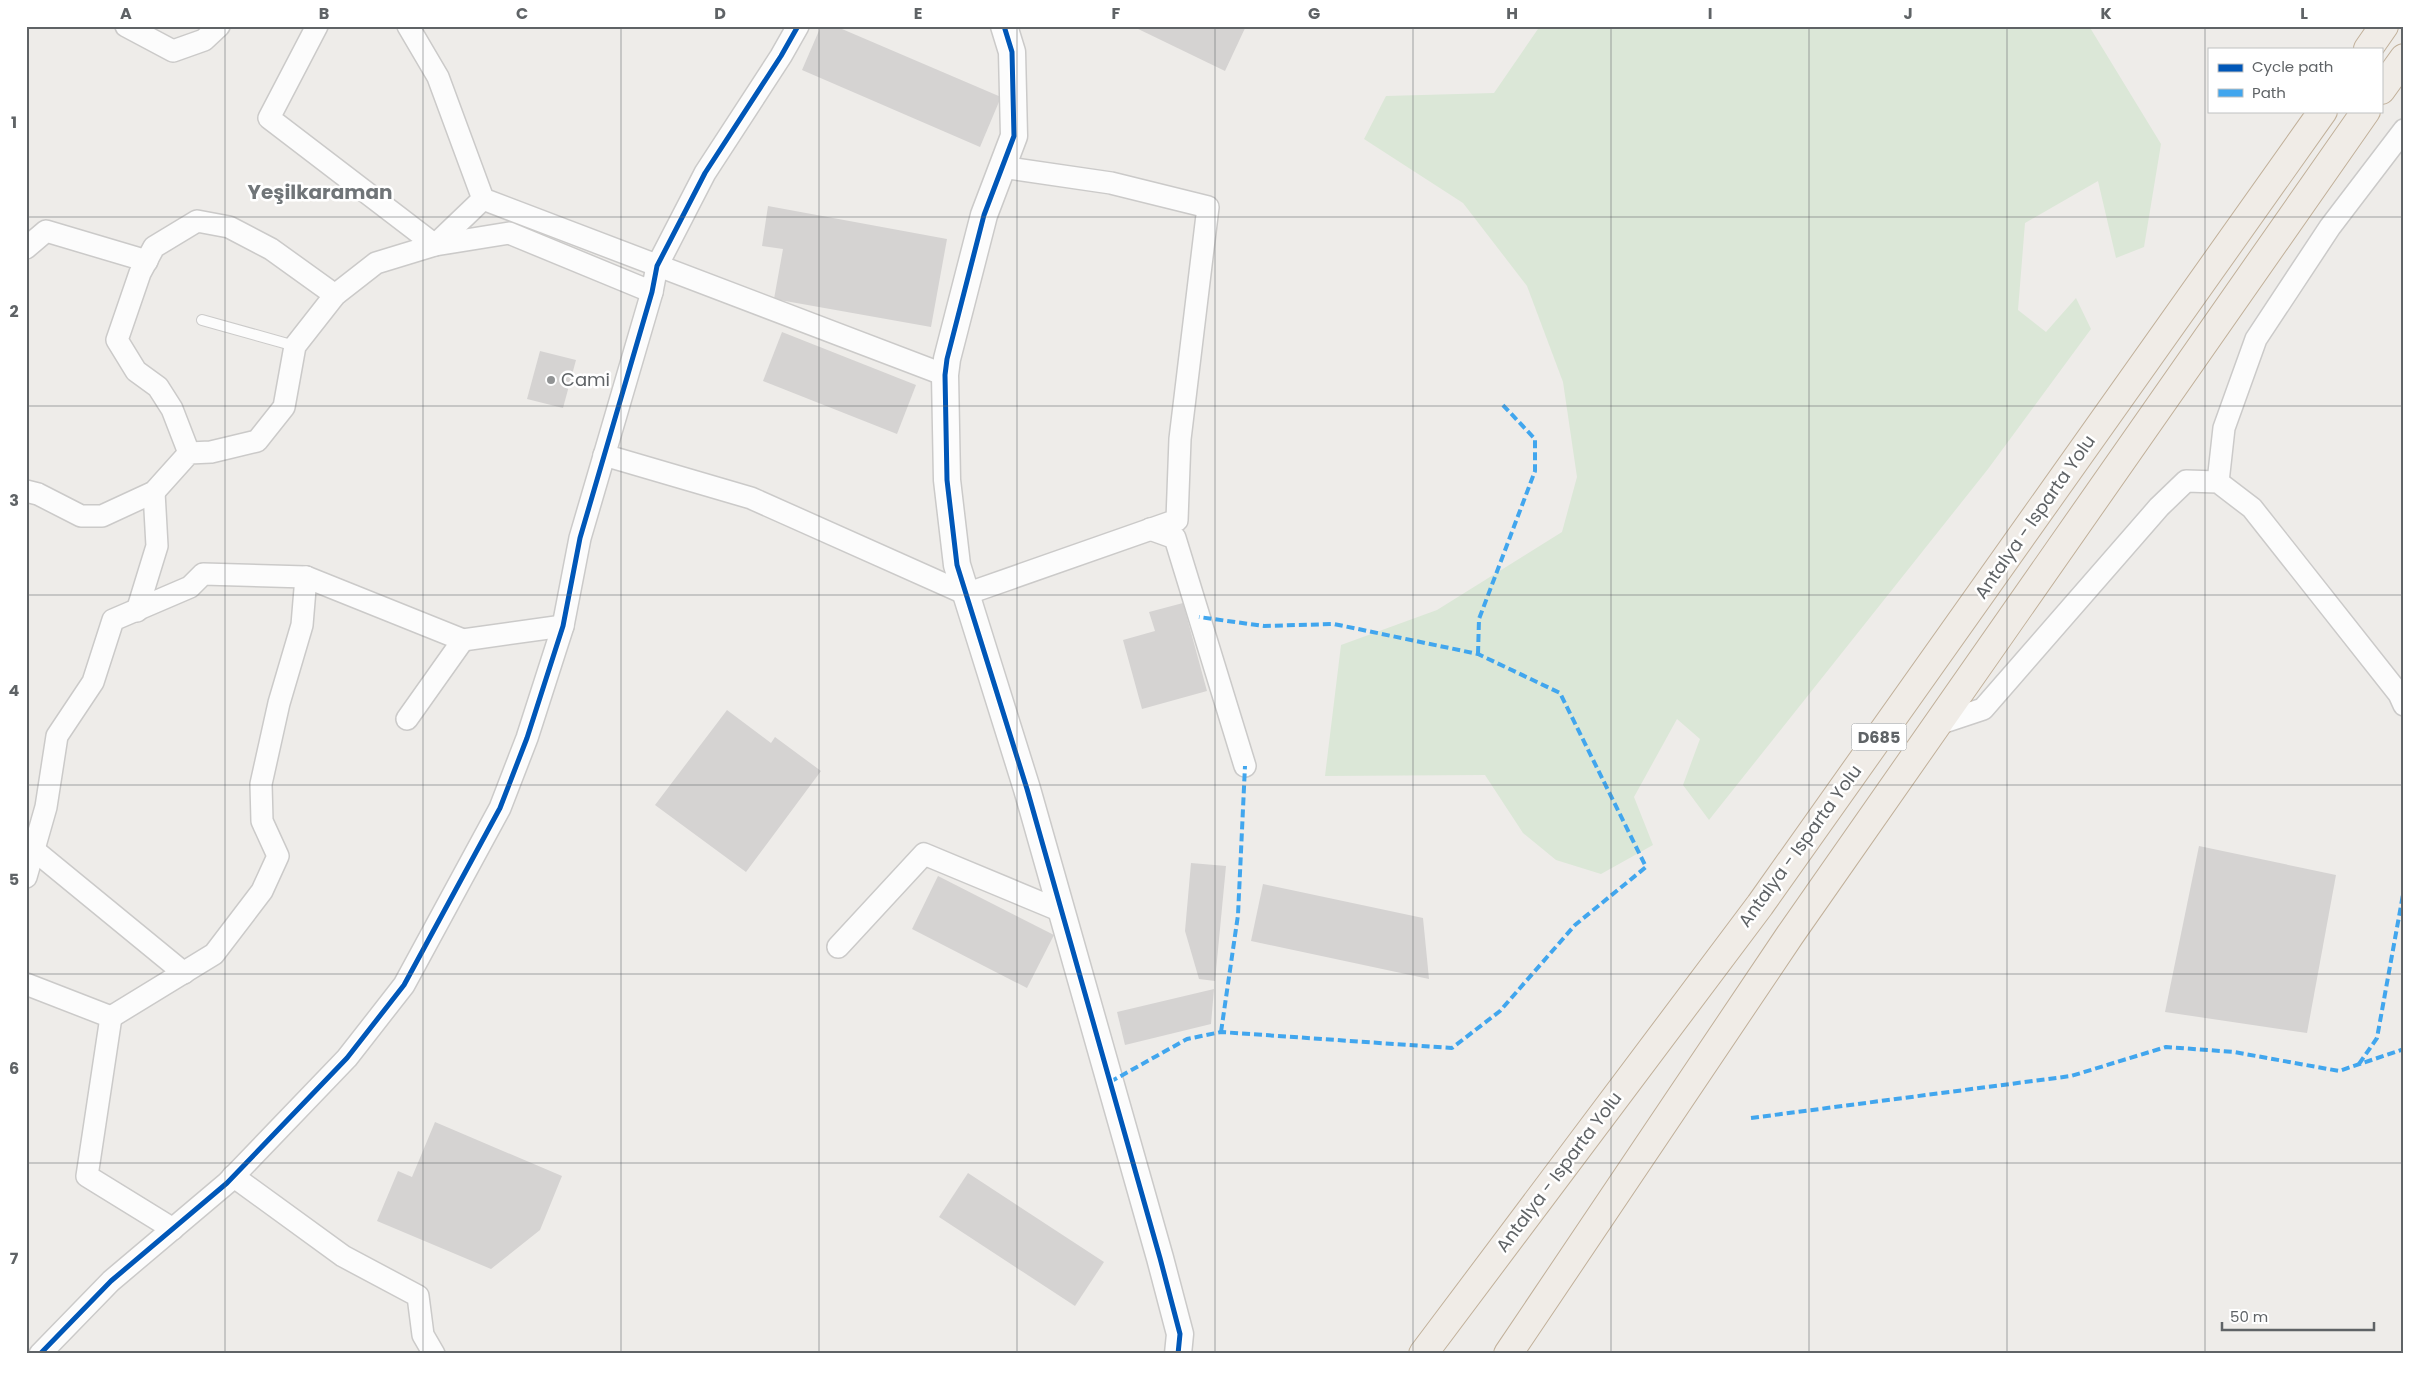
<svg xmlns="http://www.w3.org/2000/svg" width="2430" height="1380" font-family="Poppins,sans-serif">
	<rect width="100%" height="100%" fill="#eeece9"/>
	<!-- green -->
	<path fill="#dbe7d7" d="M 1540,26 L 2089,26 L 2161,144 L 2144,247 L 2116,258 L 2098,181 L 2025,223 L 2018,310 L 2046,332 L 2076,298 L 2091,329 L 1988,469 L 1709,820 L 1683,785 L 1700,739 L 1677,719 L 1634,797 L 1653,845 L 1601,874 L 1556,860 L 1523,833 L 1485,775 L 1325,776 L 1341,645 L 1437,610 L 1562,532 L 1577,477 L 1563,382 L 1527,286 L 1463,203 L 1364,139 L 1386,96 L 1494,93 Z"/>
	<!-- building -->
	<g fill="#d5d3d2">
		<path d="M 821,26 L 835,26 L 1001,97 L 980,147 L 802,70 Z"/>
		<path d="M 1132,26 L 1246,26 L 1225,71 Z"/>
		<path d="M 768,206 L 947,239 L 931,327 L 774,299 L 783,249 L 762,246 Z"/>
		<path d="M 782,332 L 916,385 L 897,434 L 763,381 Z"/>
		<path d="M 540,351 L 576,360 L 563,408 L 527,399 Z"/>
		<path d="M 1183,603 L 1207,691 L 1142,709 L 1123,640 L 1155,631 L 1149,612 Z"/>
		<path d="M 727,710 L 771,743 L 775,737 L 821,771 L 746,872 L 655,805 Z"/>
		<path d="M 2199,846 L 2336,875 L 2307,1033 L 2165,1012 Z"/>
		<path d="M 1191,863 L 1226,866 L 1215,981 L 1199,979 L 1185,931 Z"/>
		<path d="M 938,876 L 1054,935 L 1027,988 L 912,929 Z"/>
		<path d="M 1263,884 L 1423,918 L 1429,979 L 1251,941 Z"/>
		<path d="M 1214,989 L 1211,1024 L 1125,1045 L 1117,1012 Z"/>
		<path d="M 435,1122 L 562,1176 L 540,1230 L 491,1269 L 377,1221 L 398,1171 L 412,1177 Z"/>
		<path d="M 968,1173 L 1104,1262 L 1075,1306 L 939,1217 Z"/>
	</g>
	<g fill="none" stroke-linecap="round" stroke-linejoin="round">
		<!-- service casing -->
		<g stroke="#cbcac9" stroke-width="12">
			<path id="service" d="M 202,320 L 295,346"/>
		</g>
		<!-- minor casing -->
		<g stroke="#cbcac9" stroke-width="24">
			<g id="minor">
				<path d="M 126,26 L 173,51 L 204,40 L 219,26"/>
				<path d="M 317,26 L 269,118 L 435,245 L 509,233 L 652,292"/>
				<path d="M 408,26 L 438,77 L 483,199 L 945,375"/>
				<path d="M 26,248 L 46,231 L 147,261"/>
				<path d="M 189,453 L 172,409 L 158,387 L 136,371 L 117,340 L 140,273 L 154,247 L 197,221 L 229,227 L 271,249 L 335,295"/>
				<path d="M 604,455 L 751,498 L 966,594 L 1177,520 L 1180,439 L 1208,207 L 1111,183 L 1002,167"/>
				<path d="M 2218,482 L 2224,428 L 2256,339 L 2330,227 L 2404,130"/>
				<path d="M 26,491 L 38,494 L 81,516 L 102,516 L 154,492 L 189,453 L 211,452 L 257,441 L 284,407 L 295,346 L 335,295 L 376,263 L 435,245 L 483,199"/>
				<path d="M 1150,529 L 1175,538 L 1245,766"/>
				<path d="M 137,611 L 157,546 L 154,492"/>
				<path d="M 407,719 L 463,640"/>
				<path d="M 1938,724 L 1983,709 L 2159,507 L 2186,481 L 2218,482 L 2252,508 L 2399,694 L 2404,705"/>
				<path d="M 34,850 L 184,973"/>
				<path d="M 26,877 L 46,807 L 57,736 L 93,682 L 113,620 L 190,587 L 203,574 L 306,577 L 463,640 L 563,626"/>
				<path d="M 838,947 L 924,854 L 1061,911"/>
				<path d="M 26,984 L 111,1017 L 87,1176 L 173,1229"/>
				<path d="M 111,1017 L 214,954 L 262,891 L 278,856 L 262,821 L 261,784 L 279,703 L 302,625 L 306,577"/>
				<path d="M 233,1176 L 343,1256 L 418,1296 L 423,1335 L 434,1354"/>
				<path d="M 40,1354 L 111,1281 L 227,1183 L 347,1058 L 404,985 L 500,808 L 527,738 L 563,626 L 580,538 L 652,292 L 657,266 L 705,173 L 781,56 L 798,26"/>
			</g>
		</g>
		<!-- tertiary casing -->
		<g stroke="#cbcac9" stroke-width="29">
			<path id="tertiary" d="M 1004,26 L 1012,52 L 1014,136 L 984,215 L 947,359 L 945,375 L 947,480 L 957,565 L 1027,789 L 1160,1258 L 1180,1334 L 1178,1354"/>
		</g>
		<!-- trunk casing -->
		<g stroke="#c1b09a" stroke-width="30">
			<g id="trunk">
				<path d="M 2368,49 L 2384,26"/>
				<path d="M 2381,90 L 2404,58"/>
				<path d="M 1423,1354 L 1760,905 L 2323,111"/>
				<path d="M 1508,1354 L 1790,935 L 2366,111"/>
			</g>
		</g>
		<!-- service -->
		<use href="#service" stroke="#fcfcfc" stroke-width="10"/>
		<!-- minor -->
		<use href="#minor" stroke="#fcfcfc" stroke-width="21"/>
		<!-- tertiary -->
		<use href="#tertiary" stroke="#fcfcfc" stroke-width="26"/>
		<!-- trunk -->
		<use href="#trunk" stroke="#f0ece7" stroke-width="28"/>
		<!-- quiet -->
		<g stroke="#41a6ee" stroke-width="4" stroke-dasharray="8 4" stroke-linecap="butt">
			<path d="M 1478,654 L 1479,619 L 1535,471 L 1535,439 L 1501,403"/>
			<path d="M 1221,1032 L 1238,915 L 1245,766"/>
			<path d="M 2359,1064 L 2377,1038 L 2404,889"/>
			<path d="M 1110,1082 L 1187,1039 L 1221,1032 L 1452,1048 L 1500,1011 L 1575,925 L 1646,867 L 1560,693 L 1478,654 L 1334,624 L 1264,626 L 1199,617"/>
			<path d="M 1751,1118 L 2071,1076 L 2166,1047 L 2234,1052 L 2339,1071 L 2404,1049"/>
		</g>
		<!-- cycleway casing -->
		<g stroke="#fff" stroke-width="8">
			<g id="cycleway">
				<path d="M 1004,26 L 1012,52 L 1014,136 L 984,215 L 947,359 L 945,375 L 947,480 L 957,565 L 1027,789 L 1160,1258 L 1180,1334 L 1178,1354"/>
				<path d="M 40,1354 L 111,1281 L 227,1183 L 347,1058 L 404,985 L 500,808 L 527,738 L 563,626 L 580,538 L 652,292 L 657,266 L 705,173 L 781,56 L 798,26"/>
			</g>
		</g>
		<!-- cycleway -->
		<use href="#cycleway" stroke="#0057b8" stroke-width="5"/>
	</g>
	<!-- grid -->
	<path fill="none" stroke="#5f6366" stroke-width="1" stroke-opacity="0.55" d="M 225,26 L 225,1354M 423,26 L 423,1354M 621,26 L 621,1354M 819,26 L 819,1354M 1017,26 L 1017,1354M 1215,26 L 1215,1354M 1413,26 L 1413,1354M 1611,26 L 1611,1354M 1809,26 L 1809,1354M 2007,26 L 2007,1354M 2205,26 L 2205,1354M 26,217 L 2404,217M 26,406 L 2404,406M 26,595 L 2404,595M 26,785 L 2404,785M 26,974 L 2404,974M 26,1163 L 2404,1163"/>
	<!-- markers -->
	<circle fill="#919394" stroke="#fff" stroke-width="2" cx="551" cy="380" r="5"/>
	<g text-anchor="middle" stroke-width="5" stroke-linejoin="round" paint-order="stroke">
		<!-- shield labels -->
		<rect fill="#fff" stroke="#8f9294" stroke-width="1" x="1851.5" y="723.5" width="55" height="27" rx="4"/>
		<g font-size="16" font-weight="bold" fill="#5f6366">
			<text x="1879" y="743">D685</text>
		</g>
		<!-- poi labels -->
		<g font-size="18" fill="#5f6366" stroke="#fff" text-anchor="start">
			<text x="561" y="386">Cami</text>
		</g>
		<!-- street labels -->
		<g font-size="18" fill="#5f6366" stroke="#fff">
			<text transform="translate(2035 517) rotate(-55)" y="6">Antalya - Isparta Yolu</text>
			<text transform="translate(1800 846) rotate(-54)" y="6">Antalya - Isparta Yolu</text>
			<text transform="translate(1559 1172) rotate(-53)" y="6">Antalya - Isparta Yolu</text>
		</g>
		<!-- quarter labels -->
		<g font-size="20" font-weight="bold" fill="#707578" stroke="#fff">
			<text x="320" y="199">Yeşilkaraman</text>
		</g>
	</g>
	<!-- border -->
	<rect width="2430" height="1380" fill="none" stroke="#ffffff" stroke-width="55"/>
	<!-- legend -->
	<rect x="2208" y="48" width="175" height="65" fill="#ffffff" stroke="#bfc1c2"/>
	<rect x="2218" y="64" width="25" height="8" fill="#0057b8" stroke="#bfc1c2"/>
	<text x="2252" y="72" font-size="15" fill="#5f6366">Cycle path</text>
	<rect x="2218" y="89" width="25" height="8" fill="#41a6ee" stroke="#bfc1c2"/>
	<text x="2252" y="98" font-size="15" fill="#5f6366">Path</text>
	<!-- scale -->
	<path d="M2222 1322v8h152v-8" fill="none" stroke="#5f6366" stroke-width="2.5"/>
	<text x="2230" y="1322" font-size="15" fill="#5f6366" stroke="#ffffff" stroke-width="4" paint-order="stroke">50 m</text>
	<rect x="28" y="28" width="2374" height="1324" fill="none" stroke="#5f6366" stroke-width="2"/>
	<g font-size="16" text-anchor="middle" font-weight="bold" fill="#5f6366">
		<text x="126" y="19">A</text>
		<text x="324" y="19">B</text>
		<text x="522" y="19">C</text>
		<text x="720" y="19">D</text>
		<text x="918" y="19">E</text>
		<text x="1116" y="19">F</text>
		<text x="1314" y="19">G</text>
		<text x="1512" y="19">H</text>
		<text x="1710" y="19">I</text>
		<text x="1908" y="19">J</text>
		<text x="2106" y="19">K</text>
		<text x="2304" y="19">L</text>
		<text x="14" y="128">1</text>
		<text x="14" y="317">2</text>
		<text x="14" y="506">3</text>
		<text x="14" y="696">4</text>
		<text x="14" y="885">5</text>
		<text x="14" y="1074">6</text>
		<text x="14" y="1264">7</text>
	</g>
</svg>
